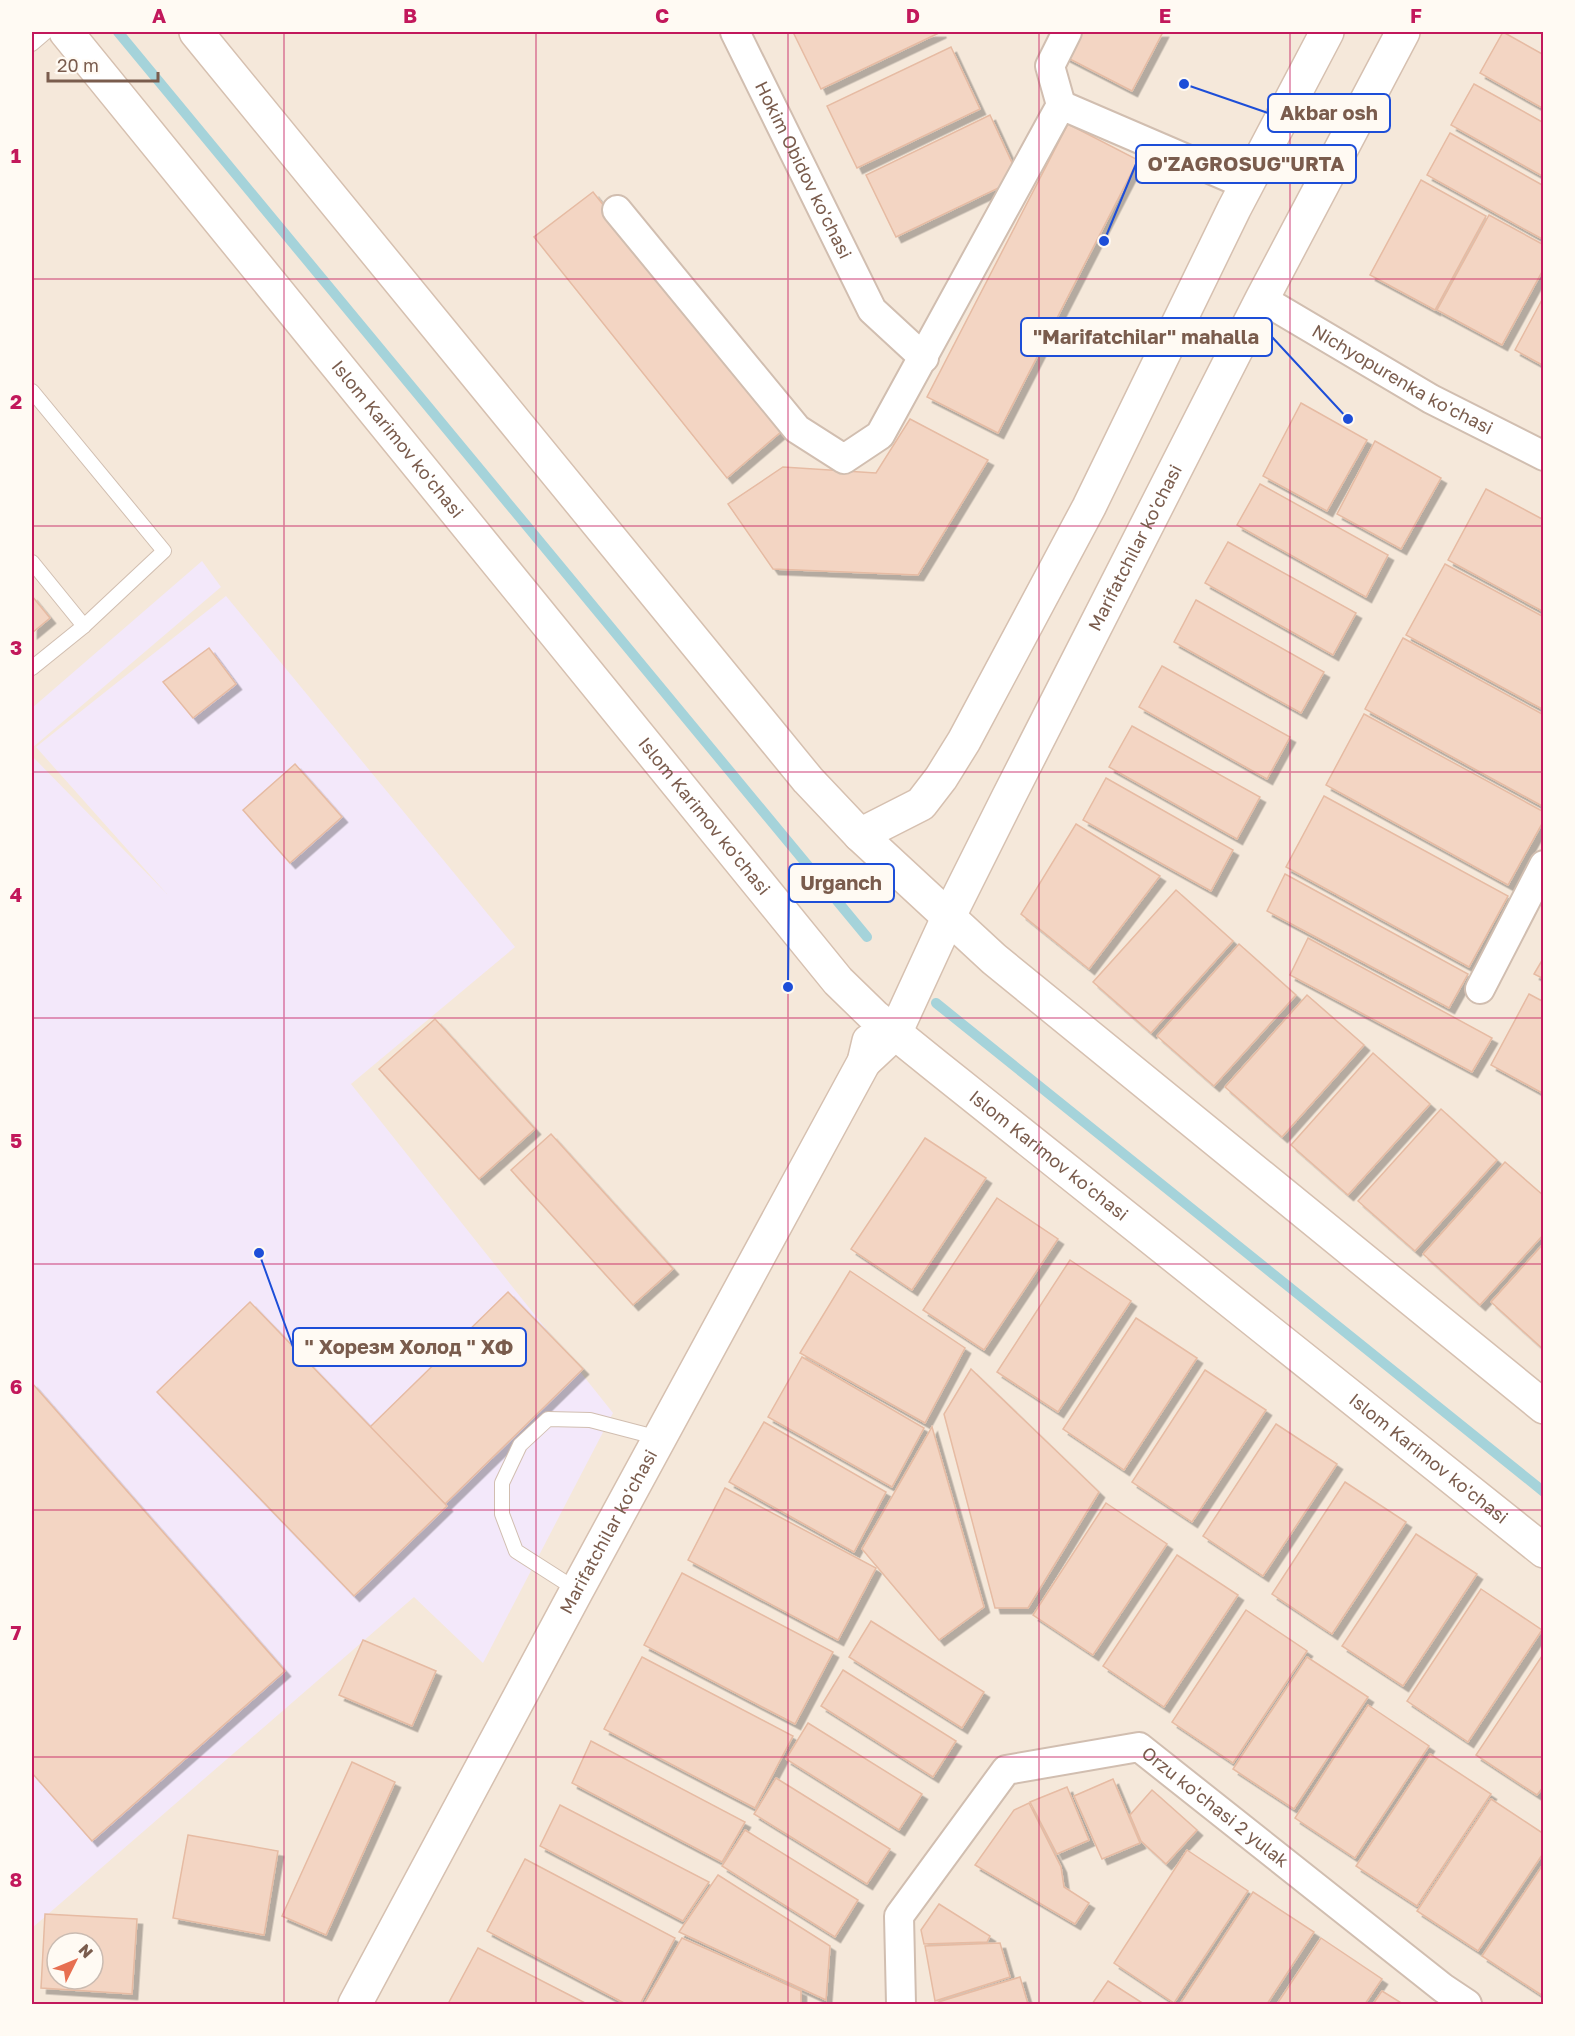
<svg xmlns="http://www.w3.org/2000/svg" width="1575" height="2036" font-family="'Golos Text',sans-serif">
	<defs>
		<filter id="shadow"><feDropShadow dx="5.5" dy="5.5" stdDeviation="0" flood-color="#0004"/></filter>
	</defs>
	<rect width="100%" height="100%" fill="#fdf6ec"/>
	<!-- residential -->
	<path fill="#f5e8da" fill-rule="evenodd" d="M 32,32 L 1543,32 L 1543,2004 L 32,2004 ZM 57,1943 L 93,1943 L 93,1979 L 57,1979 Z"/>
	<!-- education -->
	<g fill="#f3e8fa">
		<path d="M 202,561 L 221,587 L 32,748 L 32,708 Z"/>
		<path d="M 226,596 L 515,947 L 351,1084 L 613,1413 L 483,1663 L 414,1597 L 32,1928 L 32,756 L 167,894 L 36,747 Z"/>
	</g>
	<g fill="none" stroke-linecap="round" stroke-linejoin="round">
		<!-- stream -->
		<g stroke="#a5d3da" stroke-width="10">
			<path d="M 118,32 L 867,937"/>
			<path d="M 936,1003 L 1544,1492"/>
		</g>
	</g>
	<!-- building -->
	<g fill="#f3d5c3" stroke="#e6bba3" stroke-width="1.5" fill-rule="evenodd" filter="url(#shadow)">
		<path d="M 793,32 L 941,32 L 821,89 Z"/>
		<path d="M 1074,32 L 1163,32 L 1132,91 L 1062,55 Z"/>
		<path d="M 1503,32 L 1544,55 L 1544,109 L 1480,73 Z"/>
		<path d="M 951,47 L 980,109 L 857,168 L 827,106 Z"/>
		<path d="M 1474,84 L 1544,123 L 1544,177 L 1451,125 Z"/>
		<path d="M 990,115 L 1019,178 L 896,237 L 866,175 Z"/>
		<path d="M 1068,124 L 1138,160 L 998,433 L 927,397 Z"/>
		<path d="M 1450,133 L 1544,186 L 1544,240 L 1427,175 Z"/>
		<path d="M 1421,180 L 1486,216 L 1435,310 L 1370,275 Z"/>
		<path d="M 593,192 L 782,431 L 727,478 L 534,237 Z"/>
		<path d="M 1489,215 L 1544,245 L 1544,268 L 1502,345 L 1437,310 Z"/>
		<path d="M 1544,296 L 1544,366 L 1515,350 Z"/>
		<path d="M 1301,403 L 1367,440 L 1327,511 L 1263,476 Z"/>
		<path d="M 910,419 L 988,460 L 918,575 L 773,569 L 728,504 L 783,467 L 876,473 Z"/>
		<path d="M 1375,441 L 1441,478 L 1401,549 L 1337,514 Z"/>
		<path d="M 1260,484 L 1388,555 L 1366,597 L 1237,525 Z"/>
		<path d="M 1486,489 L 1544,520 L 1544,612 L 1448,560 Z"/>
		<path d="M 1228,542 L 1356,613 L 1333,655 L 1205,583 Z"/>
		<path d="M 1445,564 L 1544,617 L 1544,710 L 1406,635 Z"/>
		<path d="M 32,596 L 50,618 L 32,633 Z"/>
		<path d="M 1196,600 L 1324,672 L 1301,713 L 1174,642 Z"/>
		<path d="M 1403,638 L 1544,715 L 1544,807 L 1365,709 Z"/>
		<path d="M 209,648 L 236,684 L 193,718 L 163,682 Z"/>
		<path d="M 1162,666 L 1290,737 L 1267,779 L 1139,707 Z"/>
		<path d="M 1364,714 L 1544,812 L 1544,820 L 1508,885 L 1326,785 Z"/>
		<path d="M 1132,726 L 1260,797 L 1237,839 L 1109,767 Z"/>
		<path d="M 295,764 L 342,817 L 290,863 L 243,810 Z"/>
		<path d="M 1106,778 L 1233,850 L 1211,891 L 1083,820 Z"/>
		<path d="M 1324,796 L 1508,896 L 1469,967 L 1286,867 Z"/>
		<path d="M 1076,824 L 1160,876 L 1089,969 L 1021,914 Z"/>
		<path d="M 1285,874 L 1468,974 L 1449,1008 L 1267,911 Z"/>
		<path d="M 1176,890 L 1233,941 L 1151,1033 L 1093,982 Z"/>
		<path d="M 1308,938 L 1492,1038 L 1472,1072 L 1290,975 Z"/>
		<path d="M 1239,944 L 1296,995 L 1214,1086 L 1157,1036 Z"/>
		<path d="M 1544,957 L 1544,979 L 1534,974 Z"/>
		<path d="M 1529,994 L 1544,1002 L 1544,1094 L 1491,1065 Z"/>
		<path d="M 1307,995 L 1364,1045 L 1282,1137 L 1225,1087 Z"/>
		<path d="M 435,1019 L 535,1129 L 479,1179 L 379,1069 Z"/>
		<path d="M 1373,1053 L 1430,1104 L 1348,1195 L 1291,1145 Z"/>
		<path d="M 1441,1109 L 1497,1160 L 1415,1251 L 1358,1201 Z"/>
		<path d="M 551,1134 L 673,1269 L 633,1305 L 511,1170 Z"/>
		<path d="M 925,1138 L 986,1178 L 912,1290 L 851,1249 Z"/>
		<path d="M 1505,1162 L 1544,1196 L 1544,1234 L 1480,1305 L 1423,1254 Z"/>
		<path d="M 997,1198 L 1058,1239 L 984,1350 L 923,1310 Z"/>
		<path d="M 1544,1243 L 1544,1350 L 1491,1302 Z"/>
		<path d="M 1070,1260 L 1131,1301 L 1058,1412 L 997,1372 Z"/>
		<path d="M 850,1271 L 965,1348 L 925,1423 L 800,1353 Z"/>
		<path d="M 508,1292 L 583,1369 L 445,1504 L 370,1427 Z"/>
		<path d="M 250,1302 L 447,1506 L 354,1596 L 157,1392 Z"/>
		<path d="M 1136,1318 L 1197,1358 L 1124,1470 L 1063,1429 Z"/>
		<path d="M 802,1357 L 924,1428 L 892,1487 L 768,1417 Z"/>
		<path d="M 971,1369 L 1099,1492 L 1028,1608 L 995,1608 L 944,1414 Z"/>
		<path d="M 1205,1370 L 1266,1410 L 1192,1522 L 1132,1482 Z"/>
		<path d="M 32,1383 L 285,1671 L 92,1841 L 32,1773 Z"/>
		<path d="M 764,1422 L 886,1492 L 854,1552 L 729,1482 Z"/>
		<path d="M 1276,1424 L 1337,1464 L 1263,1576 L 1203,1536 Z"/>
		<path d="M 932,1427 L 984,1607 L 939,1640 L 862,1549 Z"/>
		<path d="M 1345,1482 L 1406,1522 L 1332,1634 L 1272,1594 Z"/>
		<path d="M 725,1488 L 876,1568 L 838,1640 L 688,1560 Z"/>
		<path d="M 1106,1503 L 1167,1544 L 1093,1655 L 1033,1615 Z"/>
		<path d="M 1416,1534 L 1477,1574 L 1403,1686 L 1342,1646 Z"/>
		<path d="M 1177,1555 L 1238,1595 L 1164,1707 L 1103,1666 Z"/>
		<path d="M 682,1573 L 833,1652 L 795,1724 L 644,1645 Z"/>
		<path d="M 1481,1589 L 1542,1630 L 1468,1742 L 1407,1701 Z"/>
		<path d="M 1246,1610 L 1307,1651 L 1233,1763 L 1172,1722 Z"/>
		<path d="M 871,1621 L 984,1692 L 962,1728 L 849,1657 Z"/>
		<path d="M 363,1640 L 436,1671 L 412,1726 L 339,1695 Z"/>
		<path d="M 1544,1653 L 1544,1786 L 1537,1795 L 1476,1755 Z"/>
		<path d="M 642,1657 L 793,1736 L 755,1808 L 604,1729 Z"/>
		<path d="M 1307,1657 L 1368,1697 L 1294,1809 L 1233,1769 Z"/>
		<path d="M 843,1670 L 956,1741 L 933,1777 L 821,1706 Z"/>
		<path d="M 1368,1705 L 1429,1746 L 1355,1858 L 1295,1818 Z"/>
		<path d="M 808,1723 L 922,1794 L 899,1830 L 786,1759 Z"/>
		<path d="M 591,1741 L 745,1822 L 722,1862 L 572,1783 Z"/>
		<path d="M 1430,1754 L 1491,1794 L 1417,1906 L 1356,1866 Z"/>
		<path d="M 352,1762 L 395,1782 L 326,1935 L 282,1916 Z"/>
		<path d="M 776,1778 L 890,1849 L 867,1884 L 754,1814 Z"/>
		<path d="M 1113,1779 L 1140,1843 L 1102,1859 L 1074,1796 Z"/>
		<path d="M 1067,1787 L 1089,1840 L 1057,1854 L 1030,1802 Z"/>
		<path d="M 1152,1790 L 1197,1830 L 1166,1864 L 1141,1841 L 1130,1815 Z"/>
		<path d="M 1491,1799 L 1544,1834 L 1544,1852 L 1478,1951 L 1417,1911 Z"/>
		<path d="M 1029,1803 L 1061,1867 L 1064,1887 L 1089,1903 L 1075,1924 L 975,1865 L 1014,1810 Z"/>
		<path d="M 560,1805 L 709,1882 L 683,1921 L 540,1846 Z"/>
		<path d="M 745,1830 L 858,1900 L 835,1937 L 722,1866 Z"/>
		<path d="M 188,1835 L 278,1851 L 264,1935 L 173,1918 Z"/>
		<path d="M 1187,1850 L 1248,1891 L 1174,2003 L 1114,1963 Z"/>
		<path d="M 525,1859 L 675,1938 L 640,2004 L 626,2004 L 487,1931 Z"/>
		<path d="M 1544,1863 L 1544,1995 L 1543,1996 L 1482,1956 Z"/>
		<path d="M 718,1875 L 830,1946 L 826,2000 L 679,1932 Z"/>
		<path d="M 1253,1892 L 1314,1932 L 1267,2004 L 1180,2004 Z"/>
		<path d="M 939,1904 L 990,1936 L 987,1942 L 924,1944 L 921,1930 Z"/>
		<path d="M 45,1914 L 137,1919 L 132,1994 L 41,1988 ZM 57,1943 L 93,1943 L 93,1979 L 57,1979 Z"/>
		<path d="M 682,1938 L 801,1991 L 801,2004 L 644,2004 Z"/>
		<path d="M 1321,1938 L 1382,1979 L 1365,2004 L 1277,2004 Z"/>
		<path d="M 1000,1943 L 1010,1977 L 935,2001 L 925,1946 Z"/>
		<path d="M 478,1948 L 587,2004 L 448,2004 Z"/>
		<path d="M 1020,1977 L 1028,2004 L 935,2004 L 935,2003 Z"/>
		<path d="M 1108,1981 L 1144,2004 L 1092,2004 Z"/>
		<path d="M 1382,1991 L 1403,2004 L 1373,2004 Z"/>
	</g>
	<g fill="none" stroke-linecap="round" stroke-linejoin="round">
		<!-- lane casing -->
		<g stroke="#d1beb0" stroke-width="16">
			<g id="lane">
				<path d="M 32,44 L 46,32"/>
				<path d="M 32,391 L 164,551 L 84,626 L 32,668"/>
				<path d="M 32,562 L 84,626"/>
				<path d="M 577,1590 L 516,1551 L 502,1514 L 502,1483 L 520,1445 L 548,1419 L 590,1420 L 659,1438"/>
			</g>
		</g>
		<!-- street casing -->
		<g stroke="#d1beb0" stroke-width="32">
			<g id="street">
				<path id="s1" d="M 735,32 L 872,310 L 924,358"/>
				<path d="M 1061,105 L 1050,66 L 1067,32"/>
				<path d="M 617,210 L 797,429 L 844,459 L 880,435 L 1061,105 L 1247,185"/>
				<path id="s2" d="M 1262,299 L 1431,399 L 1544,456"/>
				<path d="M 1480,989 L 1544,865"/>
				<path id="s3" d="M 901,2004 L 899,1916 L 1006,1770 L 1139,1747 L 1443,1988 L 1467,2004"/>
			</g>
		</g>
		<!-- secondary casing -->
		<g stroke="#d6c0b0" stroke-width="36">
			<g id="secondary">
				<path id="s4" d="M 66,32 L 838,981 L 874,1016 L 936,1066 L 1544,1551"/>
				<path d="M 196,32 L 808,780 L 860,835 L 994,959 L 1544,1407"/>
				<path d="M 860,835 L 921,804 L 941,778 L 964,741 L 1089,507 L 1234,209 L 1327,32"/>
				<path id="s5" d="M 864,1062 L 895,1033 L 948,918 L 1008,798 L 1262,299 L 1403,32"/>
				<path id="s6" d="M 355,2004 L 577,1590 L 864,1062 L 869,1041"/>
			</g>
		</g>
		<!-- lane -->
		<use href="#lane" stroke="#fff" stroke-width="14"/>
		<!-- street -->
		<use href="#street" stroke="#fff" stroke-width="28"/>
		<!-- secondary -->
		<use href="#secondary" stroke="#fff" stroke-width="33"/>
	</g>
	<!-- grid -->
	<path fill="none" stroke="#c2185b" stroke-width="1.5" stroke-opacity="0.55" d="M 284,32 L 284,2004M 536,32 L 536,2004M 788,32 L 788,2004M 1039,32 L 1039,2004M 1290,32 L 1290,2004M 32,279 L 1544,279M 32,526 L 1544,526M 32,772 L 1544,772M 32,1018 L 1544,1018M 32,1264 L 1544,1264M 32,1510 L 1544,1510M 32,1757 L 1544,1757"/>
	<g text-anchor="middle" stroke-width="4.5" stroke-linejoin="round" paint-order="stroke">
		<!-- street labels -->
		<g font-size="18" fill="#7a5c4d" stroke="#fffaf3">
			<text dy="6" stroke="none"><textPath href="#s1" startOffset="154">Hokim Obidov ko'chasi</textPath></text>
			<text dy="6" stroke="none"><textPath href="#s2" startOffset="162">Nichyopurenka ko'chasi</textPath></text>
			<text dy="6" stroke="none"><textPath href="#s4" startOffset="525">Islom Karimov ko'chasi</textPath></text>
			<text dy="6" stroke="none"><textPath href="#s5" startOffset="584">Marifatchilar ko'chasi</textPath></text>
			<text dy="6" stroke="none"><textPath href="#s4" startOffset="1011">Islom Karimov ko'chasi</textPath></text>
			<text dy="6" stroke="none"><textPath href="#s4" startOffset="1497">Islom Karimov ko'chasi</textPath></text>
			<text dy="6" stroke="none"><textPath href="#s4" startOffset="1983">Islom Karimov ko'chasi</textPath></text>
			<text dy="6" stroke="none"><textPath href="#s6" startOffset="536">Marifatchilar ko'chasi</textPath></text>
			<text dy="6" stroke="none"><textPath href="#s3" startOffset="501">Orzu ko'chasi 2 yulak</textPath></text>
		</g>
	</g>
	<!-- callouts -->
	<path fill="none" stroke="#1d4ed8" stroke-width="2" d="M1184 84L1268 113M1104 241L1136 164M1348 419L1272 337M788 987L789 883M259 1253L293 1347"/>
	<g fill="#1d4ed8" stroke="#fffaf3" stroke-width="2">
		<circle cx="1184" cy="84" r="6"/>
		<circle cx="1104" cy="241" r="6"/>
		<circle cx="1348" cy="419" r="6"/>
		<circle cx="788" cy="987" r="6"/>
		<circle cx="259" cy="1253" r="6"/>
	</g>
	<g fill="#fffaf3" stroke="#1d4ed8" stroke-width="2">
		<rect x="1268" y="94" width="122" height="38" rx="6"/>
		<rect x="1136" y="145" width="220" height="38" rx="6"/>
		<rect x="1021" y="318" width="251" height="38" rx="6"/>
		<rect x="789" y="864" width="105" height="38" rx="6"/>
		<rect x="293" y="1328" width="233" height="38" rx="6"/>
	</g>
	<g font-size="20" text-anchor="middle" font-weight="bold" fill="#7a5c4d">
		<text x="1329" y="120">Akbar osh</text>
		<text x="1246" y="171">O'ZAGROSUG"URTA</text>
		<text x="1146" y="344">"Marifatchilar" mahalla</text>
		<text x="841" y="890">Urganch</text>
		<text x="409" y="1354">" Хорезм Холод " ХФ</text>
	</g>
	<!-- border -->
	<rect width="1575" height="2036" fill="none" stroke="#fffaf3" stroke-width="66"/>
	<!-- north arrow -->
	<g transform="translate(75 1961) rotate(47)"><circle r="28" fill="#fffaf3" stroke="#cabbb1" stroke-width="1.5"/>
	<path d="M0-4.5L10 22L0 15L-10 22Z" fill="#e76f51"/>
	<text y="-9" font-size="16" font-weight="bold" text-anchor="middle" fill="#7a5c4d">N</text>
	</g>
	<!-- scale -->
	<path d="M48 72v9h110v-9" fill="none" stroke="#7a5c4d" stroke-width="3"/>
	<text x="57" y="72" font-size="18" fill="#7a5c4d" stroke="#fffaf3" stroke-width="4.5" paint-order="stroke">20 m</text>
	<rect x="33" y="33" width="1509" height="1970" fill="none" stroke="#c2185b" stroke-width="2"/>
	<g font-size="20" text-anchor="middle" font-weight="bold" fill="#c2185b">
		<text x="159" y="23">A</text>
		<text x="410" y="23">B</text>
		<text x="662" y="23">C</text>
		<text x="913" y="23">D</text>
		<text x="1165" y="23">E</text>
		<text x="1416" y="23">F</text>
		<text x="16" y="163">1</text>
		<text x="16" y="409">2</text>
		<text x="16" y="655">3</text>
		<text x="16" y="902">4</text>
		<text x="16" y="1148">5</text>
		<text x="16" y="1394">6</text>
		<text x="16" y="1640">7</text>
		<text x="16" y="1887">8</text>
	</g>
</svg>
